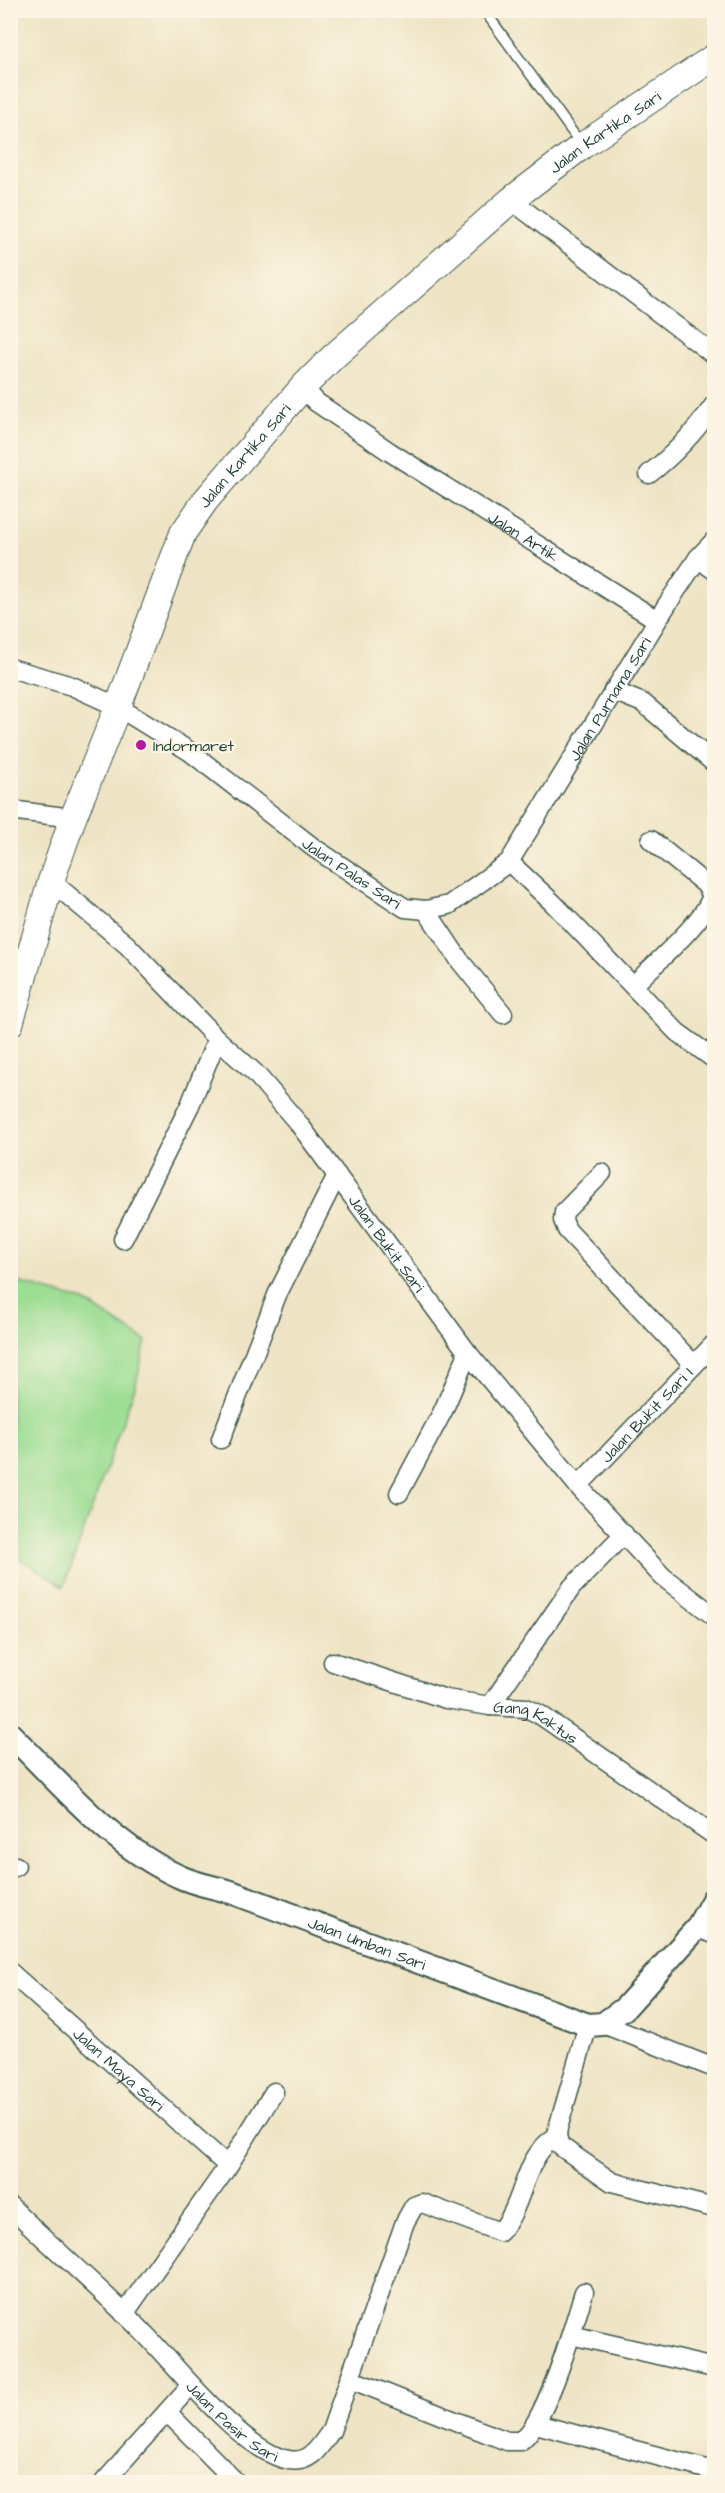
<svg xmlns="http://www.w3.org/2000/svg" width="725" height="2493" font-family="'Architects Daughter',sans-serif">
	<rect width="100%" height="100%" fill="#fcf5e5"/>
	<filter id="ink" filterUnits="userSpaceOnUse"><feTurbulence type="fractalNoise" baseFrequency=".0167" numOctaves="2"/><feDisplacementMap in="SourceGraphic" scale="12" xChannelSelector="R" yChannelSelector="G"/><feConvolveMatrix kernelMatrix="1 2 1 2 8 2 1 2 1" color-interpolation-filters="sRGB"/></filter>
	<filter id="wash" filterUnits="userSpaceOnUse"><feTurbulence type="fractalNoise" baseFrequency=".008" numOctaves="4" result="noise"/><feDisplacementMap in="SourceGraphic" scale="24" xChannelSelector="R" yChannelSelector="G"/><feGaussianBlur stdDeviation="1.35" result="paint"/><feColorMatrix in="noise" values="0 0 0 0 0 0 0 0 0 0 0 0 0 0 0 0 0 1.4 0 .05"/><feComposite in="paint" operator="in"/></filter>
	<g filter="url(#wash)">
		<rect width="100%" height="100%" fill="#eee4c5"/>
		<!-- green -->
		<path fill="#9cdd93" stroke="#5e8d64" stroke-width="1.5" d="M 11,1280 L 84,1301 L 146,1341 L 135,1387 L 64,1586 L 11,1553 Z"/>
	</g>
	<g filter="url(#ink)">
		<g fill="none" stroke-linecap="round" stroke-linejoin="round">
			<!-- service casing -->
			<g stroke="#3e564a" stroke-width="12">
				<path id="service" d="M 484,10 L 581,144"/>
			</g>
			<!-- minor casing -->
			<g stroke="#3e564a" stroke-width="21">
				<g id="minor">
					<path d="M 511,200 L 714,355"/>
					<path id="s1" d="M 303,387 L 316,402 L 390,452 L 657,620"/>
					<path d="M 649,474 C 675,454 695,432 714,405"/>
					<path d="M 698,558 L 714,570"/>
					<path id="s2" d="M 10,668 L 72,686 L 118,707 L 189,751 L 314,848 L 405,908 L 426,910 L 449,905 L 509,862 L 668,603 L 698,558 L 714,541"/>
					<path d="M 613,691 L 643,703 L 714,763"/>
					<path d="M 10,810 L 73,818"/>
					<path d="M 509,862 L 553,903 L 677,1032 L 714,1059"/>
					<path id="s3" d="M 51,881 L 127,945 L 217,1039 L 255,1073 L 299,1124 L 468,1353 L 578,1486 L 663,1577 L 714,1616"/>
					<path d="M 426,910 L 460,961 L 503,1014"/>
					<path d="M 634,985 C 655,963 705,921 712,895 L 705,884 L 651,840"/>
					<path d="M 602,1173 L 564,1212 L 563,1220 L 567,1230 L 694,1365"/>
					<path d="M 123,1239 L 190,1105 L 217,1039"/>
					<path d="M 221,1439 L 277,1295 L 337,1175"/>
					<path id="s4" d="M 578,1486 L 714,1344"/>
					<path d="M 399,1493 L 443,1411 L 468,1353"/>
					<path id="s5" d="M 333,1662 L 446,1699 L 490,1706 L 526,1708 L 539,1714 L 714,1835"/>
					<path d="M 490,1706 L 572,1587 L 624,1534"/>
					<path d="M 10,1869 L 16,1866"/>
					<path d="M 697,1928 L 714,1934"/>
					<path id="s6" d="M 10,1972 L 228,2166"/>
					<path d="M 603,2024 L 714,2068"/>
					<path d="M 588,2025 L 558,2128 L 557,2136 L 560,2146 L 612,2182 L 714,2208"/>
					<path id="s7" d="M 10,2206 C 54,2249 101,2289 143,2332 C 176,2366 244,2453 289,2460 C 311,2464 320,2446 331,2431 L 405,2222 L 414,2206 L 422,2203 L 500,2232 C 526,2203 522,2156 557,2136"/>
					<path d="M 124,2314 L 228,2166 L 274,2092"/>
					<path d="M 571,2335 L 714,2368"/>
					<path d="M 350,2379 L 473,2428 L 507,2441 L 520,2441 C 546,2425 574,2324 584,2292"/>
					<path d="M 168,2413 L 236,2482"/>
					<path d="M 536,2424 L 714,2471"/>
					<path d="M 104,2482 L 191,2385"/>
				</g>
			</g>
			<!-- tertiary casing -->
			<g stroke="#3e564a" stroke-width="26">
				<g id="tertiary">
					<path id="s8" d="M 10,1734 C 61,1784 112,1846 178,1876 C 194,1884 214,1887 231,1892 L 588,2025 L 603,2024 L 625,2008 L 697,1928 L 714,1898"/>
				</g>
			</g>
			<!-- secondary casing -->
			<g stroke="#3e564a" stroke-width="28">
				<g id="secondary">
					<path id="s9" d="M 10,1024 L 51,881 L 73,818 L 118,707 L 183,533 L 205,501 L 303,387 L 333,357 L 511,200 L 582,146 L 714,57"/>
				</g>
			</g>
			<!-- service -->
			<use href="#service" stroke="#fff" stroke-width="9"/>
			<!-- minor -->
			<use href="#minor" stroke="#fff" stroke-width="18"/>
			<!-- tertiary -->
			<use href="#tertiary" stroke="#fff" stroke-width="22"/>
			<!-- secondary -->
			<use href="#secondary" stroke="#fff" stroke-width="26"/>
		</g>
	</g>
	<!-- markers -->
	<circle fill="#b5179e" stroke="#fcf5e5" stroke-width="2" cx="141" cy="745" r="6"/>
	<g text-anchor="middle" stroke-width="4.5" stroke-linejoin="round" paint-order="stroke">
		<!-- street labels -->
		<g font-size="16" fill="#1f3d34" stroke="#fcf5e5">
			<text dy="6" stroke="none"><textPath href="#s9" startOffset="1106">Jalan Kartika Sari</textPath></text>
			<text dy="6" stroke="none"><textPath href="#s9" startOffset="620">Jalan Kartika Sari</textPath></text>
			<text dy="6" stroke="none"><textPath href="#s1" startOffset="267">Jalan Artik</textPath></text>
			<text dy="6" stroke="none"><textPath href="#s2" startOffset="776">Jalan Purnama Sari</textPath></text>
			<text dy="6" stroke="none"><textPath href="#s2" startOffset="402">Jalan Palas Sari</textPath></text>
			<text dy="6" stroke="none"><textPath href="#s3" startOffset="496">Jalan Bukit Sari</textPath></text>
			<text dy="6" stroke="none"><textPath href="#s4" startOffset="99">Jalan Bukit Sari I</textPath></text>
			<text dy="6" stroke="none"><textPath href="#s5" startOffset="213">Gang Kaktus</textPath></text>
			<text dy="6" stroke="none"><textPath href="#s8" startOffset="422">Jalan Umban Sari</textPath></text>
			<text dy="6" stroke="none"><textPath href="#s6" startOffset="146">Jalan Maya Sari</textPath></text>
			<text dy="6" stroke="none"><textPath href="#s7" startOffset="310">Jalan Pasir Sari</textPath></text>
		</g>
		<!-- poi labels -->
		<g font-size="16" fill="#1f3d34" stroke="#fcf5e5" text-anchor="start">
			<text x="153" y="751">Indormaret</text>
		</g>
	</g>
	<!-- margin -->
	<rect width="725" height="2493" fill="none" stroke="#fcf5e5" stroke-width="36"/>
</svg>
